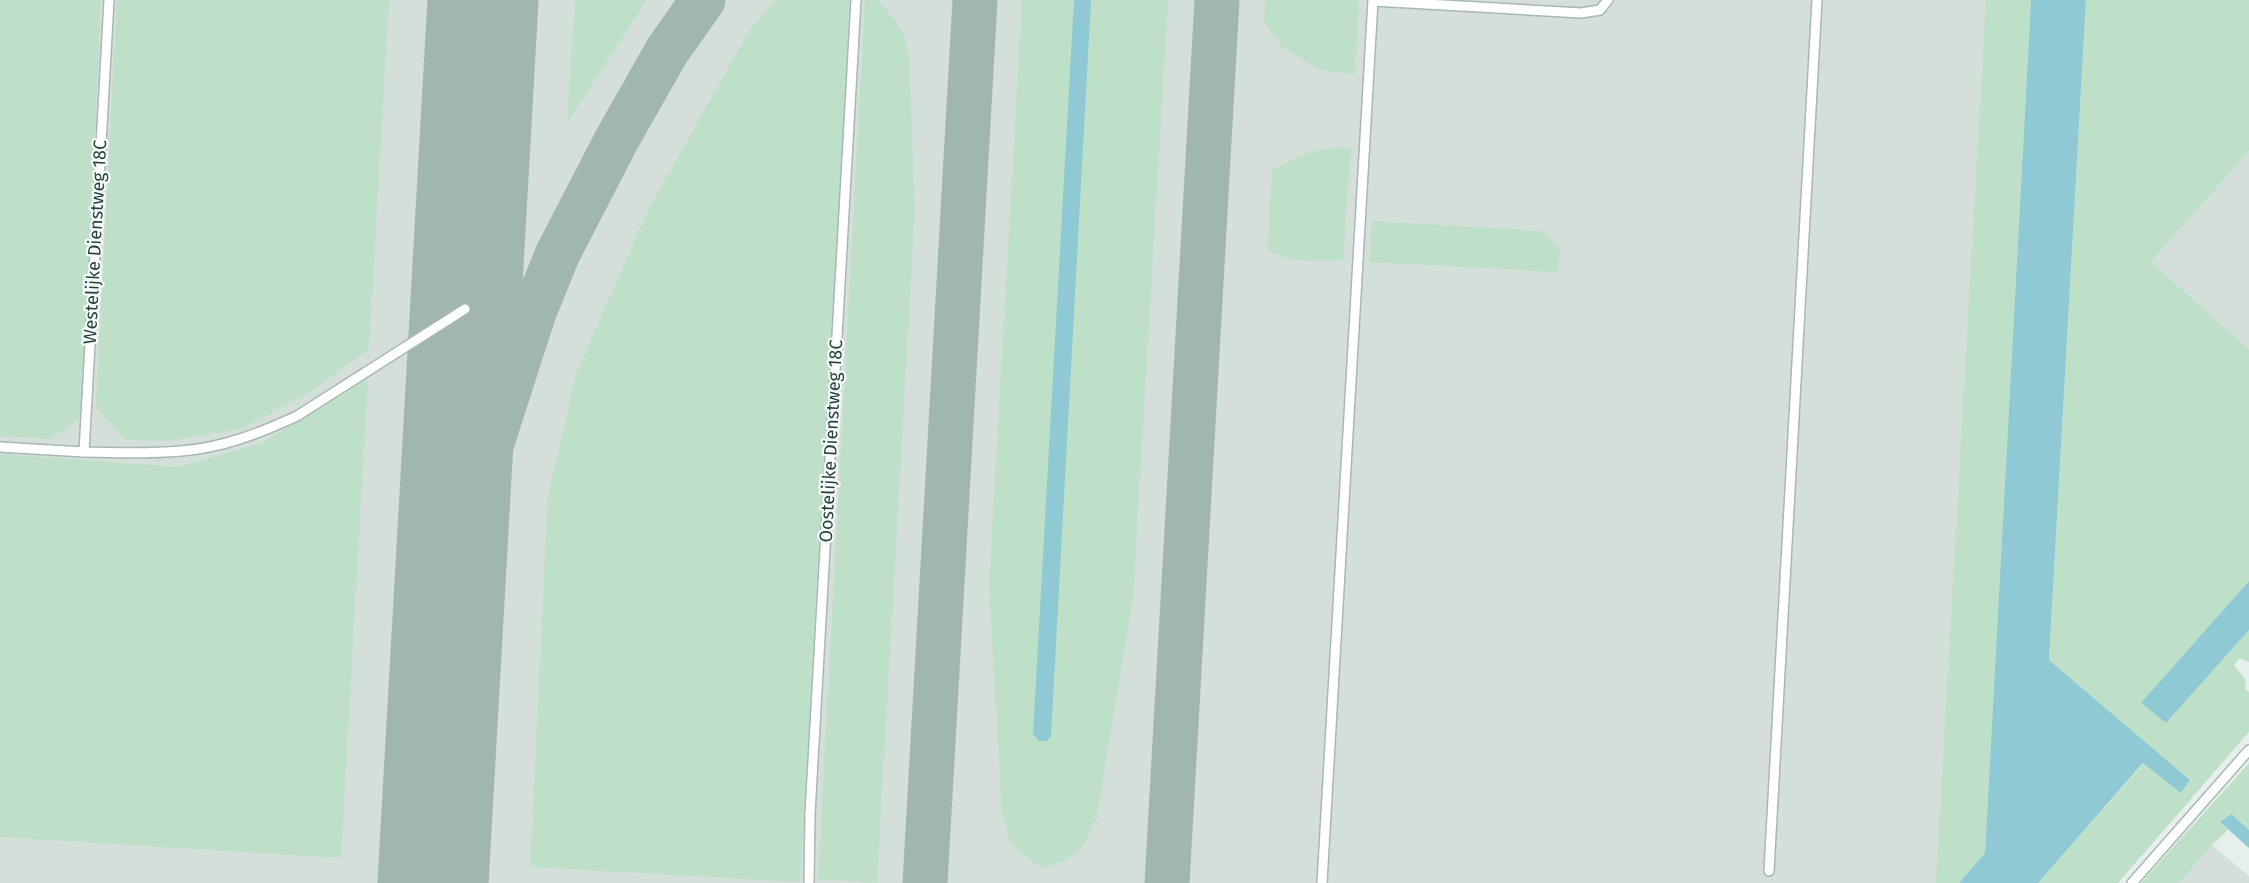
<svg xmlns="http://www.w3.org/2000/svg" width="2249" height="883" font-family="'Fira Sans',sans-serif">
	<rect width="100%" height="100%" fill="#e6efeb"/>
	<!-- built -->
	<g fill="#d4dfda">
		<path d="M 0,0 L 2031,0 L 1959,883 L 0,883 Z"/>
		<path d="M 2249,151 L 2249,349 L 2151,262 Z"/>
		<path d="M 2212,845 L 2249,876 L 2249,883 L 2179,883 Z"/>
	</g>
	<!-- green -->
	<g fill="#bfe0c8">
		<path d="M 0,0 L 101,0 L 82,417 L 50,439 L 0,436 Z"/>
		<path d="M 117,0 L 389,0 L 369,349 L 309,393 L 240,429 L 168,441 L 125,440 L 96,407 Z"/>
		<path d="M 575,0 L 647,0 L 567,123 Z"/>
		<path d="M 777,0 L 851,0 L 800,882 L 530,867 L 548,496 L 576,374 L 648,210 L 752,26 Z"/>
		<path d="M 865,0 L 875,0 L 881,4 L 894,19 L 905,36 L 909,61 L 915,207 L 877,883 L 818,879 Z"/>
		<path d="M 1022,0 L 1168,0 L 1133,599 L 1097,817 C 1084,850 1077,858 1043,868 C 1014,850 1009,845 1002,812 L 989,587 Z"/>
		<path d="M 1266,0 L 1359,0 L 1355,75 L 1319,69 L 1283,48 L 1264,22 Z"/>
		<path d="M 1986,0 L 2031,0 L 1985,853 L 1959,883 L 1936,883 Z"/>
		<path d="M 2086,0 L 2249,0 L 2249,151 L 2151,262 L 2249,349 L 2249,581 L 2142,703 L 2166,723 L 2249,630 L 2249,662 L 2240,658 L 2234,665 L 2245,679 L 2246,690 L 2249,692 L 2249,732 L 2118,883 L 2038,883 L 2144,763 L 2181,793 L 2190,780 L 2049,660 Z"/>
		<path d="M 1351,147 L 1343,261 L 1292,260 L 1267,251 L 1272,171 C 1301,153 1317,148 1351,147 Z"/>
		<path d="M 1372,221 L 1542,231 L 1560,248 L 1558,272 L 1370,262 Z"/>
		<path d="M 368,378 L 341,858 L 0,837 L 0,454 L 178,467 L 260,444 Z"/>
		<path d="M 2249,763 L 2249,830 L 2230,814 L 2220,822 L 2228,830 L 2212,845 L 2179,883 L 2141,883 Z"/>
	</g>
	<!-- water -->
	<g fill="#8ec9d4">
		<path d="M 1074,0 L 1091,0 L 1051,736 L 1047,741 L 1039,741 L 1033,734 Z"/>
		<path d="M 2031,0 L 2086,0 L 2049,660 L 2190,780 L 2181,793 L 2143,763 L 2038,883 L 1959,883 L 1985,853 Z"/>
		<path d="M 2249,581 L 2249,630 L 2166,723 L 2141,703 Z"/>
		<path d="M 2231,814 L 2249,830 L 2249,848 L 2220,822 Z"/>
	</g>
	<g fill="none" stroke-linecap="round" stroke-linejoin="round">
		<!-- taxiway -->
		<g stroke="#a2b6b0" stroke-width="45">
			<path d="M 442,723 L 465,549 L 486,461 L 534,312 L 558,253 L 617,139 L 667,51 L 703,0"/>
			<path d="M 925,883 L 975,0"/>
			<path d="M 1167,883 L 1217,0"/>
		</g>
		<!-- runway -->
		<path stroke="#a2b6b0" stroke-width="111" d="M 433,883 L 483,0"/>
		<!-- service casing -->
		<g stroke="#a8b8b2" stroke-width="12">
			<g id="service">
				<path d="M 109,0 L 84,452 C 116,453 149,454 181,451 C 222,448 260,433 297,416 L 465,309"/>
				<path d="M 1374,1 L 1581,13 L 1600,10 L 1608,0"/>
				<path d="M 0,447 L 84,452"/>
				<path d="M 1769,871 L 1817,0"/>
				<path d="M 809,883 L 810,814 L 856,0"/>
				<path d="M 1322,883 L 1373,0"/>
				<path d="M 2132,883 L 2249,750"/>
			</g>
		</g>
		<!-- service -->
		<use href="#service" stroke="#fff" stroke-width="9"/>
	</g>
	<g text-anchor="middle" stroke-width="4.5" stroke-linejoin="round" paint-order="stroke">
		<!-- street labels -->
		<g font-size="18" fill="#24423a" stroke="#f7fbf9">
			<text transform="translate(95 242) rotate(-87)" y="6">Westelijke Dienstweg 18C</text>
			<text transform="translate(831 441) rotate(-87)" y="6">Oostelijke Dienstweg 18C</text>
		</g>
	</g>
</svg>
